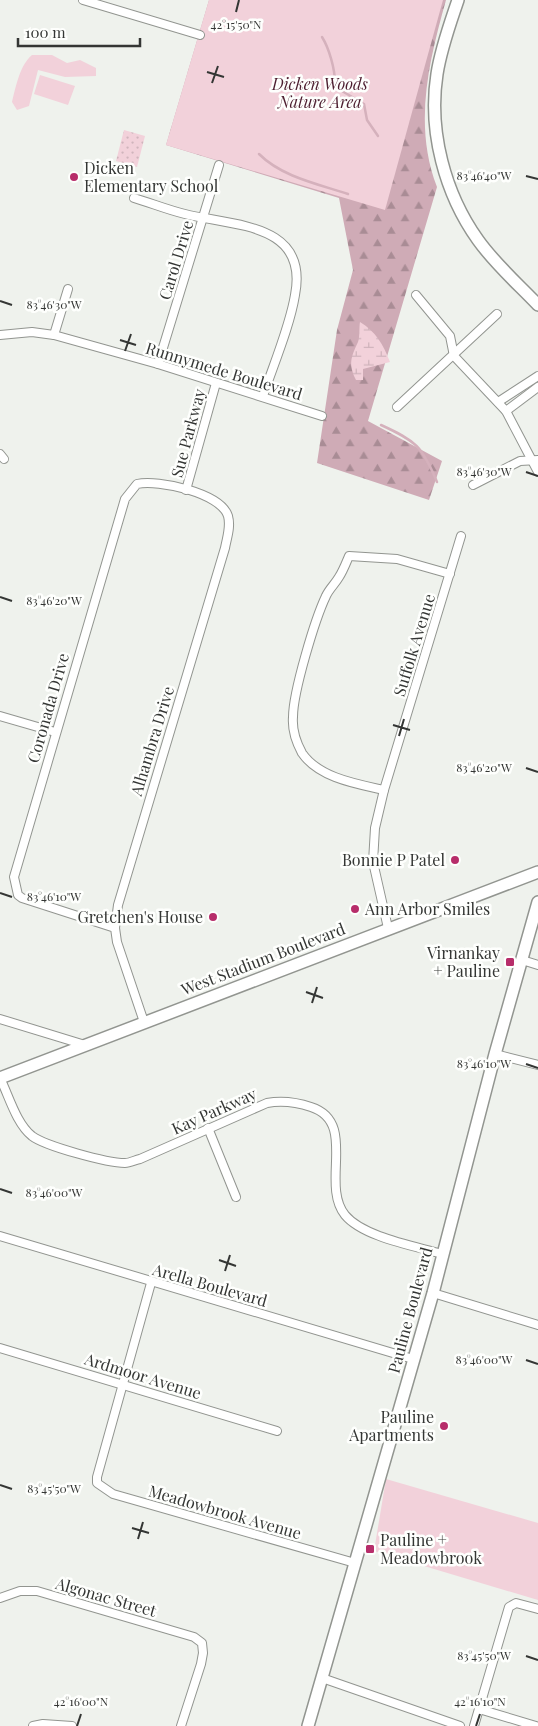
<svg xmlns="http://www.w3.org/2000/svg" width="538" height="1726" font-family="'Playfair Display',serif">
	<defs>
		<pattern id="grass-dots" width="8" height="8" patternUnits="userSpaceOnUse" patternTransform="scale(1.25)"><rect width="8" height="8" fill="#f2d1da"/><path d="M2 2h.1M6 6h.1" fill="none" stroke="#d0b4bc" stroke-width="1.8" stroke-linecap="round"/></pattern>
		<pattern id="forest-firs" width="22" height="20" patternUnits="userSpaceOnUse" patternTransform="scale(1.25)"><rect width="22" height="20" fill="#cfabb6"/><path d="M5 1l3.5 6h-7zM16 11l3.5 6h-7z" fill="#a98c95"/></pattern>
		<pattern id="wetland-marsh" width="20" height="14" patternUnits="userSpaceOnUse" patternTransform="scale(1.25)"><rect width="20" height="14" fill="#f2d1da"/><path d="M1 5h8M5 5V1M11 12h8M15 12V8" fill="none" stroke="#d0b4bc"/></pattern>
	</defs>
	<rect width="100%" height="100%" fill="#eff2ed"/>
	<!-- grass -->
	<path fill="url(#grass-dots)" d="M 124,130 L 145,136 L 137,167 L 116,161 Z"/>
	<!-- forest -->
	<path fill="url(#forest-firs)" d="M 209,0 L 446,0 C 429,61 413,125 437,187 L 368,421 L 442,461 L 429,500 L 317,463 L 337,330 L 353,270 L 339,198 L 166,145 Z"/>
	<!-- wetland -->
	<path fill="url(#wetland-marsh)" d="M 360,322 C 376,332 383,344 390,362 L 363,369 L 363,380 L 356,380 C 348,364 351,357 358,342 C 360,337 359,327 360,322 Z"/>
	<!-- park -->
	<g fill="#f2d1da">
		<path d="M 209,0 L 443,0 L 385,210 L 166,145 Z"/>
		<path d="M 32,55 L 52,55 L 67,63 L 80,60 L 96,68 L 96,76 L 65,77 L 38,70 L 29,106 L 17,110 L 12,102 C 16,86 20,65 32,55 Z"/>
		<path d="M 40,75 L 75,86 L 68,105 L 34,94 Z"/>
		<path d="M 386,1479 L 538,1523 L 538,1600 L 374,1551 Z"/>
	</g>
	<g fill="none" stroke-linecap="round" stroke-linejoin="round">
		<!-- stream -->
		<g stroke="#d5b1bc" stroke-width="2.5">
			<path d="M 322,37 C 329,48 335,69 335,83 L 342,91 L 364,104 L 367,120 L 378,136"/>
			<path d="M 259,154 C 282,177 318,184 348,194"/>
			<path d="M 381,425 C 416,441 422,446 437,482"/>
		</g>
		<!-- street casing -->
		<g stroke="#929590" stroke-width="10">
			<g id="street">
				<path d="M 83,0 L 200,35"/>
				<path d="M 134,198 C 151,203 168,210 185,214 C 234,226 309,223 295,295 C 290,326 273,366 263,396"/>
				<path d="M 416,295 L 450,336 L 454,356 L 506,411 L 538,472"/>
				<path d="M 0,335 L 32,332 L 54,335 L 158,364 L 322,416"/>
				<path d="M 54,335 L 68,289"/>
				<path d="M 158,364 L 219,165"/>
				<path d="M 498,402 L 538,376"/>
				<path d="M 397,407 L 497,314"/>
				<path d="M 506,411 L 538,387"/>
				<path d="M 0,454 L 4,459"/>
				<path d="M 473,485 L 520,461 L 538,460"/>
				<path d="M 186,490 L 216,383"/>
				<path d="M 0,716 L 55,732"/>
				<path d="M 384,790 C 357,784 319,778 302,753 C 296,742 292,729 293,717 C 293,692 315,619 326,596 C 329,589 335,584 339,577 C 343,571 346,563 349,556 L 397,559 L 450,574"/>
				<path d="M 115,928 L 22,898 L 18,895 L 14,877 L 125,499 L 137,484 C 158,479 221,493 228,516 C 231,527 227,537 225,548 L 118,905 L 115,928 L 117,942 L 144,1022"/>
				<path d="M 388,928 L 373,862 L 375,828 L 384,790 L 461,536"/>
				<path d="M 522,960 L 538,965"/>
				<path d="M 0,1019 L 85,1045"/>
				<path d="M 495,1054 L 538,1065"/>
				<path d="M 0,1078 C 9,1096 16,1123 32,1136 C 45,1146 107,1163 125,1163 C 130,1163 135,1160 140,1159 L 267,1103 C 283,1100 296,1102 311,1107 C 358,1122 320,1184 345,1215 C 363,1237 415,1246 442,1254"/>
				<path d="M 208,1128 L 236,1197"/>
				<path d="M 0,1236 L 413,1359"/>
				<path d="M 151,1283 L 97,1477 L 97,1483 L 113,1494 L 355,1563"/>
				<path d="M 433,1293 L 538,1325"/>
				<path d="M 0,1348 L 277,1431"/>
				<path d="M 0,1598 L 20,1591 L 37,1591 L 194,1637 L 202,1643 L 203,1653 L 201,1664 L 181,1726"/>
				<path d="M 322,1678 L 460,1726"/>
				<path d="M 479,1709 L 536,1726"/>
				<path d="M 33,1726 L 43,1724 L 72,1726"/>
				<path d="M 474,1726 L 509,1607 L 516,1603 L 538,1609"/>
			</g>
		</g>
		<!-- secondary casing -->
		<g stroke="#929590" stroke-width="14">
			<g id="secondary">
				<path d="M 458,0 C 450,24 441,48 437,74 C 428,131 445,194 478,240 C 495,264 518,284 538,305"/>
				<path d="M 0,1078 L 538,872"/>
				<path d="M 308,1726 L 433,1293 L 495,1054 L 538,902"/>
			</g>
		</g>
		<!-- street -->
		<use href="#street" stroke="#fff" stroke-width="8"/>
		<!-- secondary -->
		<use href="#secondary" stroke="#fff" stroke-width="11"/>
	</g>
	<!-- ticks -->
	<path fill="none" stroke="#343634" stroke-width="2" d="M 236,12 L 239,0M 207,72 L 224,77M 212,83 L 218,66M 526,176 L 538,179M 0,301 L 12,305M 120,340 L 136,345M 125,351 L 131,334M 526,472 L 538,476M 0,597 L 12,601M 393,725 L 410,730M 399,736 L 404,719M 526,768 L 538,772M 0,893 L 12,897M 306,992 L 323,998M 312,1003 L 317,987M 526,1064 L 538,1068M 0,1189 L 12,1193M 219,1260 L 236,1266M 225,1271 L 230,1255M 526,1360 L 538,1364M 0,1485 L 12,1489M 132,1528 L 149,1533M 138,1539 L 143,1522M 526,1656 L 538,1660M 77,1726 L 81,1714M 476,1726 L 480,1714"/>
	<!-- markers -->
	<g fill="#b72d6a" stroke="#fefffd" stroke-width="2">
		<circle cx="74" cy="177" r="5"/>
		<circle cx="455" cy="860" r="5"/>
		<circle cx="355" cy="909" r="5"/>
		<circle cx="213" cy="917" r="5"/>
		<rect x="505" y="957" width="10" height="10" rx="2.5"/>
		<circle cx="444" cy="1426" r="5"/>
		<rect x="365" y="1544" width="10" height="10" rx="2.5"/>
	</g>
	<g text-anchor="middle" stroke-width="5" stroke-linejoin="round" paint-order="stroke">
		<!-- park labels -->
		<g font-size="16" font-style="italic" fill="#4c1d2f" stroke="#fefffd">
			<text x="320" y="90">Dicken Woods<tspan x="320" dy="18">Nature Area</tspan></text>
		</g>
		<!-- poi labels -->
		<g font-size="16" fill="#343634" stroke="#fefffd" text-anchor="end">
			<text x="84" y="174" text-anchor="start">Dicken<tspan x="84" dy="18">Elementary School</tspan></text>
			<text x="445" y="866">Bonnie P Patel</text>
			<text x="365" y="915" text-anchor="start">Ann Arbor Smiles</text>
			<text x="203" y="923">Gretchen's House</text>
			<text x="500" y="959">Virnankay<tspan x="500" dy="18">+ Pauline</tspan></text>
			<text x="434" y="1423">Pauline<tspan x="434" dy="18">Apartments</tspan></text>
			<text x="380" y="1546" text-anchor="start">Pauline +<tspan x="380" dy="18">Meadowbrook</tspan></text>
		</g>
		<!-- street labels -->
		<g font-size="16" fill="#343634" stroke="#fefffd">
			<text transform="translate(176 260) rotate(-73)" y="6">Carol Drive</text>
			<text transform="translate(224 371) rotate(17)" y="6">Runnymede Boulevard</text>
			<text transform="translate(188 433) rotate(-75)" y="6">Sue Parkway</text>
			<text transform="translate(414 645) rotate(-73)" y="6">Suffolk Avenue</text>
			<text transform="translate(48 708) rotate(-74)" y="6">Coronada Drive</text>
			<text transform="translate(152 741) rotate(-73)" y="6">Alhambra Drive</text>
			<text transform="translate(263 959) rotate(-21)" y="6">West Stadium Boulevard</text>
			<text transform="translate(214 1111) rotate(-24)" y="6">Kay Parkway</text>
			<text transform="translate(210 1285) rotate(16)" y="6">Arella Boulevard</text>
			<text transform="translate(410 1310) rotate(-75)" y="6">Pauline Boulevard</text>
			<text transform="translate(143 1376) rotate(17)" y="6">Ardmoor Avenue</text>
			<text transform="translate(225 1512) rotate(16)" y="6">Meadowbrook Avenue</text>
			<text transform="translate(106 1597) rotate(16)" y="6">Algonac Street</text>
		</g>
	</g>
	<g font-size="12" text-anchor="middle" fill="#343634" stroke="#fefffd" stroke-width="5" stroke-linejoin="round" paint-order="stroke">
		<text x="236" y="29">42°15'50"N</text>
		<text x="484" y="180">83°46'40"W</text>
		<text x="54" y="309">83°46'30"W</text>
		<text x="484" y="476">83°46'30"W</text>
		<text x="54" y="605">83°46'20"W</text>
		<text x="484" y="772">83°46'20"W</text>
		<text x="54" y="901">83°46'10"W</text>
		<text x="484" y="1068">83°46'10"W</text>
		<text x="54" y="1197">83°46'00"W</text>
		<text x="484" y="1364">83°46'00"W</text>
		<text x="54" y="1493">83°45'50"W</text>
		<text x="484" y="1660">83°45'50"W</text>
		<text x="81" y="1706">42°16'00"N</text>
		<text x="480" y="1706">42°16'10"N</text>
	</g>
	<!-- scale -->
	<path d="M18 38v8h122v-8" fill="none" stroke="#343634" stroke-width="2.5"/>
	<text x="25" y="38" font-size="15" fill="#343634" stroke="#fefffd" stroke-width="4" paint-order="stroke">100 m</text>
</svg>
